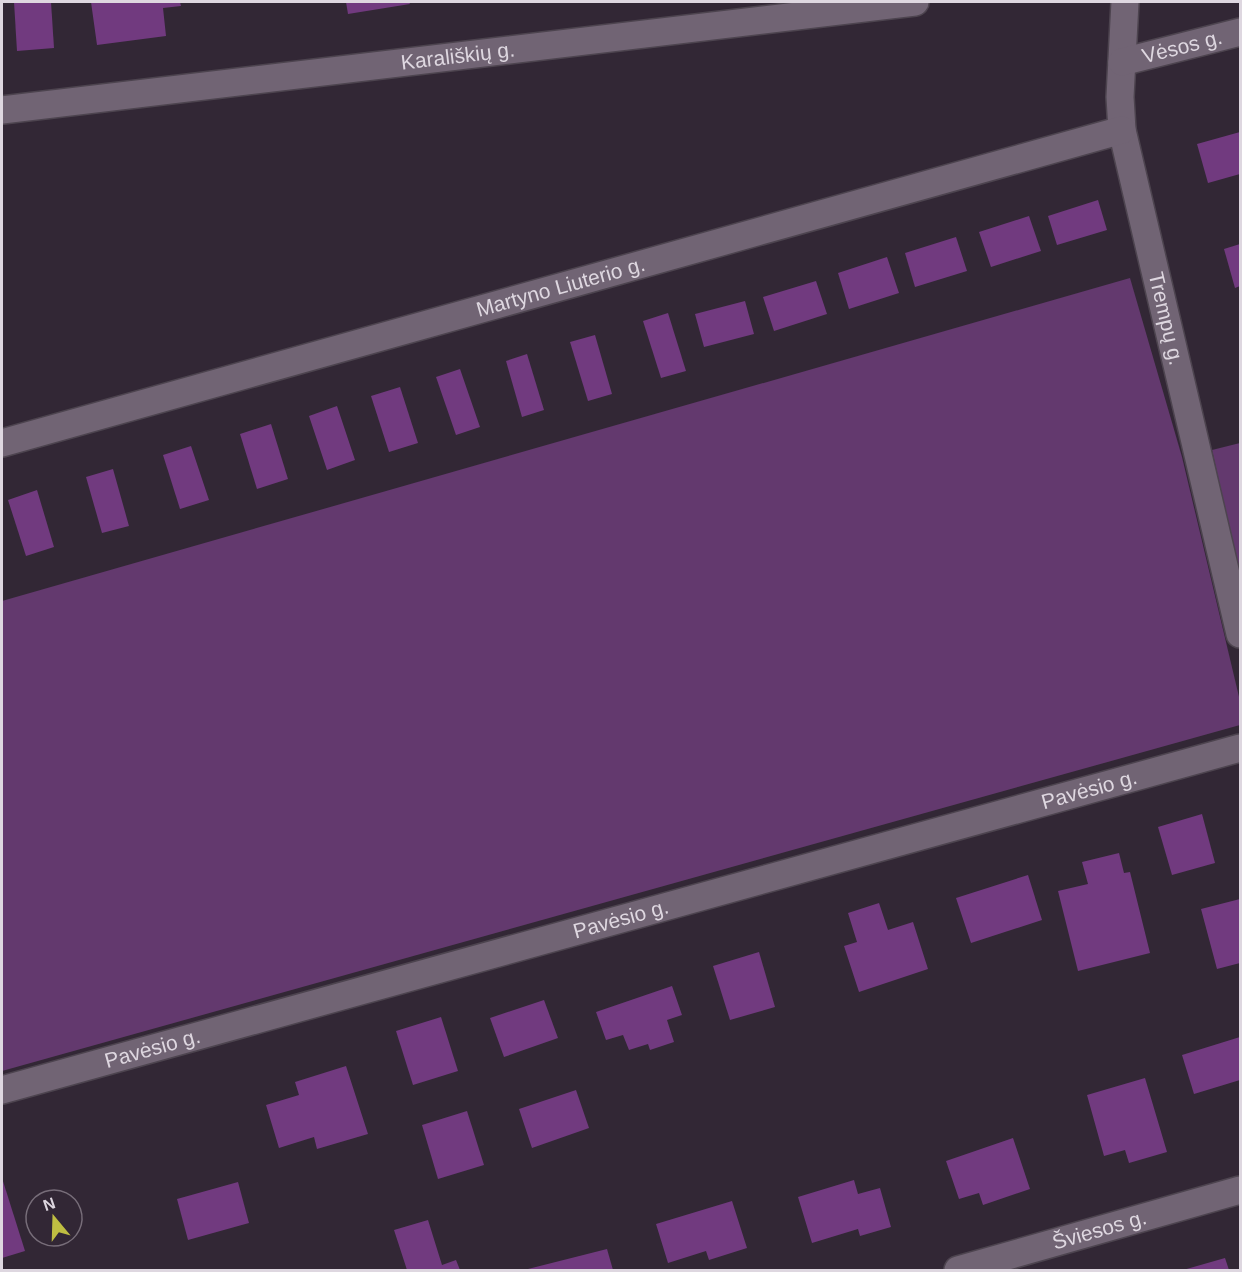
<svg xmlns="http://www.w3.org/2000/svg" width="1242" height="1272" font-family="Helvetica,sans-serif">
	<rect width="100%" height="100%" fill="#322735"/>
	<!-- green -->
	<g fill="#63396e">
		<path d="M 1130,278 L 1182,457 L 1240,701 L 1240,725 L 2,1071 L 2,601 Z"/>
		<path d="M 1240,443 L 1240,576 L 1212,450 Z"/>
	</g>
	<!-- building -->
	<g fill="#713a7f">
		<path d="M 14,2 L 51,2 L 54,48 L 17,51 Z"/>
		<path d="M 91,2 L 180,2 L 181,6 L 163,8 L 166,36 L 97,45 Z"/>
		<path d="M 346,2 L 409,2 L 410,4 L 348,14 Z"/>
		<path d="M 1240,132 L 1240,174 L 1208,183 L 1197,144 Z"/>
		<path d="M 1098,200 L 1107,230 L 1057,245 L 1048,216 Z"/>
		<path d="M 1029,216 L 1041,251 L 991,267 L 979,232 Z"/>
		<path d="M 956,237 L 967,271 L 915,287 L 905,253 Z"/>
		<path d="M 1240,244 L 1240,286 L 1235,288 L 1224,249 Z"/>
		<path d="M 887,257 L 899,293 L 849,309 L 838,273 Z"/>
		<path d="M 816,281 L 827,314 L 774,331 L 763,297 Z"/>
		<path d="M 745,301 L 754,334 L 704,347 L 695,314 Z"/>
		<path d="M 668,313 L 686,371 L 661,378 L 643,321 Z"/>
		<path d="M 595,335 L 612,394 L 588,401 L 570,342 Z"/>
		<path d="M 527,354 L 544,410 L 522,417 L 506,361 Z"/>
		<path d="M 460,369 L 480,427 L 456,435 L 436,377 Z"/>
		<path d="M 400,387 L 418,443 L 389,452 L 371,396 Z"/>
		<path d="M 337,406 L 355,460 L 327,470 L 309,416 Z"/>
		<path d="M 271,424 L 288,479 L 257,489 L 240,434 Z"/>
		<path d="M 191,446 L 209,500 L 180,509 L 163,455 Z"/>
		<path d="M 113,469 L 129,526 L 102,533 L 86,477 Z"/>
		<path d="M 37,490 L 54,547 L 26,556 L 8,500 Z"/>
		<path d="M 1202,814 L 1215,863 L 1172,875 L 1158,827 Z"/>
		<path d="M 1119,853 L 1124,873 L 1130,872 L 1150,953 L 1078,971 L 1058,891 L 1088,884 L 1082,862 Z"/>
		<path d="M 1028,875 L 1042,920 L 971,943 L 956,898 Z"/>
		<path d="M 1240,899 L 1240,963 L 1217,969 L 1201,909 Z"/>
		<path d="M 879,903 L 888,930 L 913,922 L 928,969 L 859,992 L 844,946 L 857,942 L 848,913 Z"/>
		<path d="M 759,952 L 775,1007 L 730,1020 L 713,966 Z"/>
		<path d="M 672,986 L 682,1015 L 667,1020 L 674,1042 L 650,1050 L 648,1044 L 629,1050 L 623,1035 L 606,1040 L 596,1012 Z"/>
		<path d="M 544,1000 L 558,1038 L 504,1057 L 490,1018 Z"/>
		<path d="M 441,1017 L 458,1071 L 413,1085 L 396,1031 Z"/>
		<path d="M 1240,1037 L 1240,1080 L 1194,1094 L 1182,1055 Z"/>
		<path d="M 346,1066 L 368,1134 L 317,1149 L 314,1137 L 279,1148 L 266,1105 L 299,1095 L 295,1082 Z"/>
		<path d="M 1145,1078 L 1167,1152 L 1129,1163 L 1125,1150 L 1104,1156 L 1087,1095 Z"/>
		<path d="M 576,1090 L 589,1128 L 532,1148 L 519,1109 Z"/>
		<path d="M 467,1111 L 484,1165 L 438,1179 L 422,1125 Z"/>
		<path d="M 1013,1138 L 1030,1189 L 983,1205 L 979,1193 L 959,1199 L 946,1161 Z"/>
		<path d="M 2,1178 L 25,1251 L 2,1258 Z"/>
		<path d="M 854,1180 L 858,1194 L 880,1188 L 891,1227 L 860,1236 L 858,1229 L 812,1243 L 798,1197 Z"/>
		<path d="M 238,1182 L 249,1223 L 188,1240 L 177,1199 Z"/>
		<path d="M 732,1201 L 747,1248 L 709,1260 L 706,1251 L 668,1263 L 656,1224 Z"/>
		<path d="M 428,1220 L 442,1265 L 456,1260 L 460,1270 L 407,1270 L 394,1230 Z"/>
		<path d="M 607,1249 L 613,1270 L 524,1270 Z"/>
		<path d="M 1225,1258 L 1229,1270 L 1183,1270 Z"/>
	</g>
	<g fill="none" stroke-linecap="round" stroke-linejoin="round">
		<!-- street casing -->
		<g stroke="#4d444f" stroke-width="30">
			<g id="street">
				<path id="s1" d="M 1125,2 L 1120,97 L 1122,130 L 1240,634"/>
				<path id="s2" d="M 1122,62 L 1240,32"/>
				<path id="s3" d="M 2,110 L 915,2"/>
				<path id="s4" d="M 2,443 L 1122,130"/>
				<path id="s5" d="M 2,1090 L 1240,748"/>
				<path id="s6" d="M 958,1270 L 1240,1190"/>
			</g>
		</g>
		<!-- street -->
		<use href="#street" stroke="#716474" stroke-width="27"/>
	</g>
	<g text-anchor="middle" stroke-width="4.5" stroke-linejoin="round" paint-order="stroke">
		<!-- street labels -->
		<g font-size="21" fill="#ded7e0" stroke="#322735">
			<text dy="7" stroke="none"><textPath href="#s2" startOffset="62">Vėsos g.</textPath></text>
			<text dy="7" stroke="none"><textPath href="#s3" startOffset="459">Karališkių g.</textPath></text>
			<text dy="7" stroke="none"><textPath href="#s4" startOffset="580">Martyno Liuterio g.</textPath></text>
			<text dy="7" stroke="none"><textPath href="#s1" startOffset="322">Trempų g.</textPath></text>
			<text dy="7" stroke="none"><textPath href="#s5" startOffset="1128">Pavėsio g.</textPath></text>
			<text dy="7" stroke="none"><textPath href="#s5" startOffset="642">Pavėsio g.</textPath></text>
			<text dy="7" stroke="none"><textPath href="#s5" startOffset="156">Pavėsio g.</textPath></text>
			<text dy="7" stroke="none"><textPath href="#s6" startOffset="147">Šviesos g.</textPath></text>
		</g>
	</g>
	<!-- border -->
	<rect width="1242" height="1272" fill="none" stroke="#ded7e0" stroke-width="6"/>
	<!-- north arrow -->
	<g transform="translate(54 1218) rotate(341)"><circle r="28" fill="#322735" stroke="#776d79" stroke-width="1.5"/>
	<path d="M0-4.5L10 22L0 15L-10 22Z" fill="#bfbe42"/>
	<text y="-9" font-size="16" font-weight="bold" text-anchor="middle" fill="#ded7e0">N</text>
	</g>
</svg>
